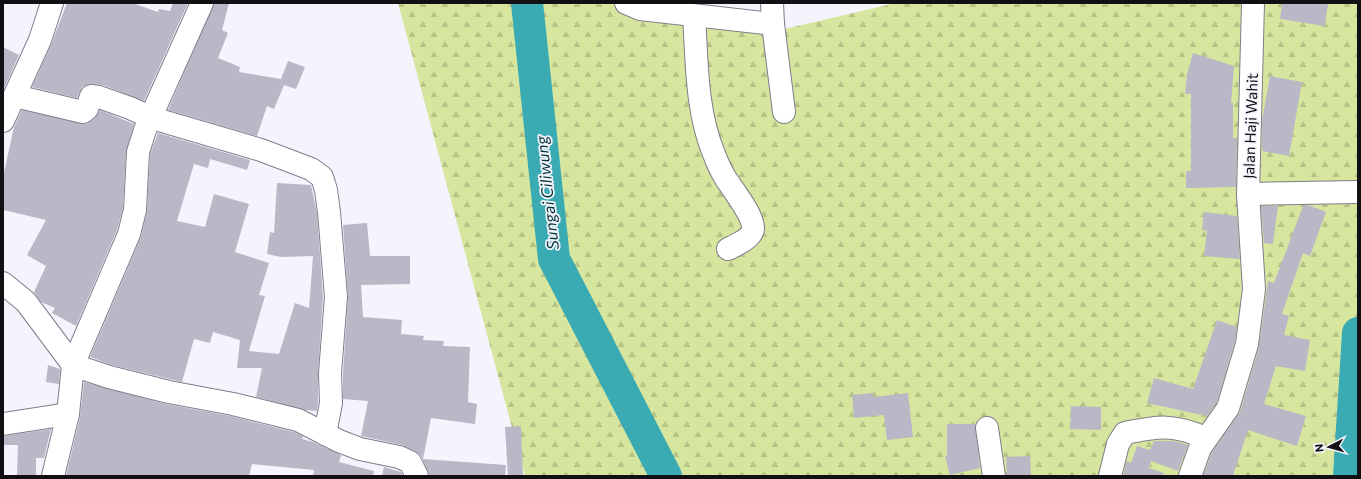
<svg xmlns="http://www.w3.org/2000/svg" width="1361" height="479" font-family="Commissioner,sans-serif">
	<defs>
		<pattern id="forest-firs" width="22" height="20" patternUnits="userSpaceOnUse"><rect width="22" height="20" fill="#d6e69f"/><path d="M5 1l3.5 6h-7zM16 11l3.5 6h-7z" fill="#b7c488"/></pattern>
	</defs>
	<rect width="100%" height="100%" fill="#f5f4fd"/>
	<!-- forest -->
	<path fill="url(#forest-firs)" d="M 398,3 L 605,3 L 776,31 L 896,3 L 1358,3 L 1358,476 L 525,476 Z"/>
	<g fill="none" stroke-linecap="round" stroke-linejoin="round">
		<!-- river -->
		<g stroke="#3aaab3" stroke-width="32">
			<path d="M 527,3 L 554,259 L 666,476"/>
			<path d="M 1349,476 L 1358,333"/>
		</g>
	</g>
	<!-- building -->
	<g fill="#bab8c7">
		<path d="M 67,3 L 132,3 L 158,12 L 159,9 L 170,11 L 173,3 L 188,3 L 144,101 L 103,85 L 93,84 L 82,87 L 77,98 L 32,87 L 51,45 Z"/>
		<path d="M 214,3 L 229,3 L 222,30 L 228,33 L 218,58 L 240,67 L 239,72 L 281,79 L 288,61 L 305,67 L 296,89 L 284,85 L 274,109 L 267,106 L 257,136 L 168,110 Z"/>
		<path d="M 1282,3 L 1328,3 L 1325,26 L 1280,19 Z"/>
		<path d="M 3,47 L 19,55 L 3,91 Z"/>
		<path d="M 1193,53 L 1234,66 L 1231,103 L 1233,103 L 1233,138 L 1237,138 L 1236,187 L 1186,188 L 1186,171 L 1191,171 L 1191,94 L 1185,94 L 1187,74 Z"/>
		<path d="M 1270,76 L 1302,82 L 1289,156 L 1262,151 L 1262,121 Z"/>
		<path d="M 22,110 L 85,124 L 94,119 L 100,110 L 134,124 L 126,151 L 123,208 L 117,230 L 76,326 L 52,313 L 55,308 L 41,302 L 34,292 L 46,266 L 27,255 L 46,220 L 3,210 L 3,177 L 14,127 Z"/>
		<path d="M 158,133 L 250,160 L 247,170 L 210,159 L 208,168 L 194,164 L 177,221 L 205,227 L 214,194 L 249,204 L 235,252 L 269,263 L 259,295 L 265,296 L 249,351 L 279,354 L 295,303 L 309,308 L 313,256 L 281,257 L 267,254 L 270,232 L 274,233 L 277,183 L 311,185 L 317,213 L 323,297 L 318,372 L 318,402 L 317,411 L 305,410 L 256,397 L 262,368 L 237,368 L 240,340 L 213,332 L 210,343 L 194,339 L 182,382 L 112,365 L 90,357 L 141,237 L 147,211 L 150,154 Z"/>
		<path d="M 1308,205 L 1326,212 L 1310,256 L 1303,253 L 1282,314 L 1289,316 L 1284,335 L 1310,340 L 1305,371 L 1276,366 L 1264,404 L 1306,416 L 1297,446 L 1248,430 L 1233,476 L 1203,476 L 1211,454 L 1240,412 L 1259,347 L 1268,281 L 1274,283 L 1303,206 Z"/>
		<path d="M 1261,206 L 1278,206 L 1273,244 L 1264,243 Z"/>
		<path d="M 1204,212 L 1237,216 L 1240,259 L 1204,256 L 1207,231 L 1202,230 Z"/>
		<path d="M 367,223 L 370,256 L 410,256 L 410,284 L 361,285 L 363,317 L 402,320 L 401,334 L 424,336 L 423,340 L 444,341 L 443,346 L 470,347 L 468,402 L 477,404 L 475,424 L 431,418 L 423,459 L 506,465 L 505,476 L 429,476 L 421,456 L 415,451 L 402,445 L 361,436 L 368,401 L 343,399 L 343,373 L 348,298 L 343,225 Z"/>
		<path d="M 1217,320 L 1237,327 L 1235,341 L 1217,402 L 1207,416 L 1147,403 L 1154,378 L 1193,389 Z"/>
		<path d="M 48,365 L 60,369 L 59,384 L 46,382 Z"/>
		<path d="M 84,382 L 166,404 L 230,416 L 294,432 L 303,436 L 302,439 L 313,442 L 341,455 L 339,462 L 374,471 L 373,476 L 313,476 L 314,470 L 252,464 L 249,476 L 66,476 L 80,417 Z"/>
		<path d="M 873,393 L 873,397 L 908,393 L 913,437 L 887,440 L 884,415 L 854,418 L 852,395 Z"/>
		<path d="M 1071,406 L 1101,407 L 1101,430 L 1070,429 Z"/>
		<path d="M 947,424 L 975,424 L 980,468 L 950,475 L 945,456 L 947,456 Z"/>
		<path d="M 521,426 L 523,476 L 508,476 L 505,427 Z"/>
		<path d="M 51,429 L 44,458 L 36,458 L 36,475 L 17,475 L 18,445 L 3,445 L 3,436 Z"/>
		<path d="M 1154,441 L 1173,441 L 1188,445 L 1178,471 L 1151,461 L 1149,468 L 1164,473 L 1163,476 L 1123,476 L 1127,461 L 1131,463 L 1137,446 L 1150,450 Z"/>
		<path d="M 1030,456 L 1031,476 L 1007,476 L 1006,457 Z"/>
		<path d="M 384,467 L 401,472 L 403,476 L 382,476 Z"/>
	</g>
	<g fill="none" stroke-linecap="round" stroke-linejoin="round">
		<!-- minor casing -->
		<g stroke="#7f7d8b" stroke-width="24">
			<g id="minor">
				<path d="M 626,3 L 640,9 L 773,24"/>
				<path d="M 772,3 L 773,24 L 784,112"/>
				<path d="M 694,16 C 697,61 696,111 714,154 C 717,162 721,171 726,179 C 733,190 754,216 753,229 C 752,238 736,245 728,249"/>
				<path d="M 15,96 L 83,112 L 87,109 L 91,96 L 99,97 L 130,108 L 152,118 L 261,150 L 311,169 L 322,177 L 326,190 L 329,212 L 336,297 L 330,373 L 331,403 L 325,434"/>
				<path d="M 3,121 L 40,40 L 52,3"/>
				<path d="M 1248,194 L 1358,192"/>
				<path d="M 3,283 L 26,302 L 73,365 L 109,377 L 169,392 L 233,404 L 298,420 L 339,441 L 360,449 L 399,457 L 410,462 L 417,476"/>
				<path d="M 3,424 L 68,414"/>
				<path d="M 987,428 L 994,476"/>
				<path d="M 53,476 L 68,414 L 73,365 L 129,234 L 135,210 L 138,152 L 145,130 L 202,3"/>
				<path d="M 1110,476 L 1118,444 L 1125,433 C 1160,426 1173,424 1206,438"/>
				<path d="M 1190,476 L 1200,448 L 1228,408 L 1247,344 L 1254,289 L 1248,194 L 1253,3"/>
			</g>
		</g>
		<!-- minor -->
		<use href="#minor" stroke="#fff" stroke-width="22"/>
	</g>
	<g text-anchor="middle" stroke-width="3.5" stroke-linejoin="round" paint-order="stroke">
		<!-- street labels -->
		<g font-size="15" fill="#111015" stroke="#f5f4fd">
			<text transform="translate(1251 126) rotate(-88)" y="5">Jalan Haji Wahit</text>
		</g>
		<!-- water labels -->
		<g font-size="16" font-style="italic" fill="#003539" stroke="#f5f4fd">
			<text transform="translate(547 193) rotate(-96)" y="6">Sungai Ciliwung</text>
		</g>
	</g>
	<!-- border -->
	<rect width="1361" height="479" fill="none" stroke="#111015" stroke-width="8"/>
	<!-- north arrow -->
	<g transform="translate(1329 447) rotate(264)" stroke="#f5f4fd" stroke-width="3" paint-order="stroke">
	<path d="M0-3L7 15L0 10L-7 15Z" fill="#111015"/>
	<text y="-6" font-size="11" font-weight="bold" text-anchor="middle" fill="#111015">N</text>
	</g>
</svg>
